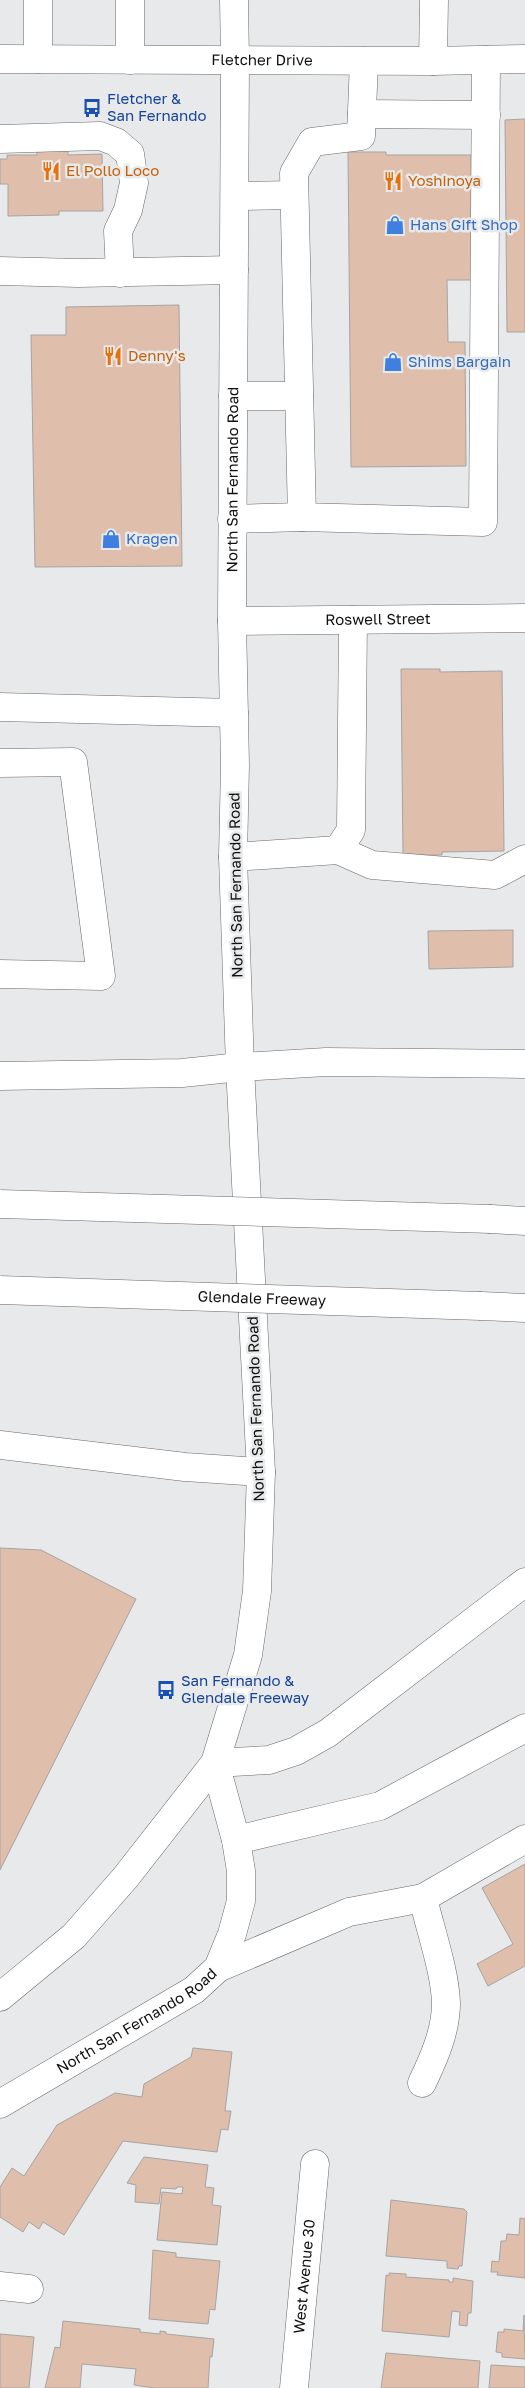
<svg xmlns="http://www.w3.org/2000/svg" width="525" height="2388" font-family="'Golos Text',sans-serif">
	<rect width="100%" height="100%" fill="#e7e9ea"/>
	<!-- building -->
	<g fill="#dfbeac" stroke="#a6a4a3">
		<path d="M 525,119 L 525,332 L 507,332 L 505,120 Z"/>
		<path d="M 37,150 L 68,150 L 68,155 L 102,154 L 103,211 L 59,211 L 59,215 L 8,216 L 8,184 L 0,184 L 0,159 L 7,159 L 7,155 L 37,155 Z"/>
		<path d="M 348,152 L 386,152 L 386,155 L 471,155 L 473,280 L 447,280 L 448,342 L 465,342 L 466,466 L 351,467 Z"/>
		<path d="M 179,305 L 182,566 L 35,567 L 31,335 L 66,335 L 66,307 Z"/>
		<path d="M 401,669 L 440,669 L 440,672 L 502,671 L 504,851 L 442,852 L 442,855 L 403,855 Z"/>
		<path d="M 513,930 L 513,967 L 429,969 L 428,931 Z"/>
		<path d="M 0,1548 L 41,1550 L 136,1599 L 0,1870 Z"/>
		<path d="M 525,1864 L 525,1966 L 488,1986 L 477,1964 L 513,1944 L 482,1888 Z"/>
		<path d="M 193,2048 L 232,2052 L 225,2111 L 231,2111 L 228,2130 L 221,2129 L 217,2152 L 123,2141 L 64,2235 L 43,2222 L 39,2229 L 29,2222 L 23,2232 L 0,2217 L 0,2187 L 12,2168 L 24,2176 L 57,2125 L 115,2093 L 142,2097 L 144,2084 L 191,2057 Z"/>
		<path d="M 144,2157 L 208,2165 L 205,2187 L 214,2188 L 212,2205 L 221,2206 L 217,2245 L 157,2240 L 162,2192 L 182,2194 L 183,2187 L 177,2187 L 176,2189 L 161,2188 L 159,2204 L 135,2202 L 136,2185 L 127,2183 Z"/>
		<path d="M 391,2200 L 464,2209 L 467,2212 L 462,2266 L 459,2266 L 458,2269 L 447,2268 L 447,2261 L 386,2256 Z"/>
		<path d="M 520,2218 L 525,2219 L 525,2278 L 497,2275 L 498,2272 L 491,2272 L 492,2261 L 499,2262 L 501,2241 L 506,2241 L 507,2234 L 519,2235 Z"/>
		<path d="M 153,2250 L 176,2253 L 176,2257 L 220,2261 L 215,2310 L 210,2309 L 208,2324 L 149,2319 Z"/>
		<path d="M 389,2273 L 406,2274 L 406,2277 L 449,2280 L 449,2282 L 453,2282 L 453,2278 L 473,2281 L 471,2313 L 468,2313 L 467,2326 L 459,2325 L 460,2312 L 452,2311 L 449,2337 L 382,2331 L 386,2275 L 389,2276 Z"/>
		<path d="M 524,2315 L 525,2359 L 502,2357 L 502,2353 L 496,2352 L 498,2332 L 504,2332 L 504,2329 L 523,2331 Z"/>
		<path d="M 63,2321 L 140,2329 L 140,2332 L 160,2334 L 160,2331 L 166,2332 L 166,2334 L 214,2339 L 212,2357 L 210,2356 L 208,2388 L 155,2388 L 134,2385 L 136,2369 L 82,2364 L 80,2388 L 45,2388 L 55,2347 L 60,2348 Z"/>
		<path d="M 0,2334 L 34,2337 L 29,2388 L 0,2388 Z"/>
		<path d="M 386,2353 L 480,2361 L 478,2388 L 381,2388 Z"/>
		<path d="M 491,2365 L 525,2367 L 525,2388 L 489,2388 Z"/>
	</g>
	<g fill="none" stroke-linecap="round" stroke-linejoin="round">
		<!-- minor casing -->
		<g stroke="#68696a" stroke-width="29">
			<g id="minor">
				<path d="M 38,0 L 38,59"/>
				<path d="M 130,60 L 130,0"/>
				<path d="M 364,61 L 361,136 L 312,142 L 294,173 L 302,517 L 483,522 L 486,60"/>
				<path d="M 433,61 L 434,0"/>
				<path d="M 362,114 L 486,115"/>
				<path d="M 0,139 L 100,136 L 116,142 L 130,154 L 134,183 L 128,210 L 118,231 L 120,273"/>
				<path d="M 235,196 L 294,195"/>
				<path d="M 0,271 L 78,273 L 234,270"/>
				<path d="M 233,396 L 299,396"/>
				<path d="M 232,519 L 302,517"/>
				<path id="s1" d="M 232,621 L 525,618"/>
				<path d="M 0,707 L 234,713"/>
				<path d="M 0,763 L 73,762 L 101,976 L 0,974"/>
				<path d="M 338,850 L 351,830 L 353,620"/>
				<path d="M 233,857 L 338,850 L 372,865 L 495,875 L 525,859"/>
				<path d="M 236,1840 L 380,1806 L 525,1728"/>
				<path d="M 218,1968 L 349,1912 L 423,1898 L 525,1839"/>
				<path d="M 422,2083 C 434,2058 446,2031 446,2003 C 445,1971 430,1929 423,1898"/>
				<path id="s2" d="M 0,2104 L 194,1990 L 218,1968 L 232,1934 L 241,1901 L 241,1871 L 236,1840 L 215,1763"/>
				<path d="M 0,2286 L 29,2289"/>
				<path id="s3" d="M 294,2388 L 315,2164"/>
			</g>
		</g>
		<!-- major casing -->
		<g stroke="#68696a" stroke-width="29">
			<g id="major">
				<path id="s4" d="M 0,59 L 433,61 L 525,59"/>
				<path id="s5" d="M 0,1997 L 74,1936 L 125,1878 L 215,1763 L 248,1655 L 257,1591 L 261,1472 L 240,1067 L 233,857 L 235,765 L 232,621 L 235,60 L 234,0"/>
			</g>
		</g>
		<!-- highway casing -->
		<g stroke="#68696a" stroke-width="29">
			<g id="highway">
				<path d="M 0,1076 L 182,1073 L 240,1067 L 326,1062 L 525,1064"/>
				<path d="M 491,1219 L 525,1221"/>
				<path d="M 481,1306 L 525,1308"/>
				<path d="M 0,1445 L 185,1467 L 261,1472"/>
				<path d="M 215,1763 L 269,1760 L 296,1751 L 328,1733 L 525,1582"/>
			</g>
		</g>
		<!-- minor -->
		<use href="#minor" stroke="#fff" stroke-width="28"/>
		<!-- major -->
		<use href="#major" stroke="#fff" stroke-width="28"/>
		<!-- highway -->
		<use href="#highway" stroke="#fff" stroke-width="28"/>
		<!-- highway-bridge casing -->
		<g stroke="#68696a" stroke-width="29" stroke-linecap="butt">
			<g id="highway-bridge">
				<path d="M 0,1204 L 491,1219"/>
				<path id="s6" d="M 0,1290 L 481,1306"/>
			</g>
		</g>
		<!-- highway-bridge -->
		<use href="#highway-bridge" stroke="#fff" stroke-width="28"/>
	</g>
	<!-- icons -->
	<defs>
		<g id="bus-bare" transform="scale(1.5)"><path d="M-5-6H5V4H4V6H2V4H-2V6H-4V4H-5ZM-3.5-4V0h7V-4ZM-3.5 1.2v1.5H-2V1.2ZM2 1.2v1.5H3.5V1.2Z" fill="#1a4fb4" stroke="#e7e9ea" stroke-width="2.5" paint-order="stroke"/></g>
		<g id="restaurant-bare" transform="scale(1.5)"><path d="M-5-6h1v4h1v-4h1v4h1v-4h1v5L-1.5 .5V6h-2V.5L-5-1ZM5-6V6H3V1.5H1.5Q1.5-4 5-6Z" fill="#e8710a" stroke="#e7e9ea" stroke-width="2.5" paint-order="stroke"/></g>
		<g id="shop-bare" transform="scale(1.5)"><path d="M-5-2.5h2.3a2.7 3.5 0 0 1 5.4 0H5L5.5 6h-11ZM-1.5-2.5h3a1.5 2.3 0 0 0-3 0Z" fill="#3f7fe0" stroke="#e7e9ea" stroke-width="2.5" paint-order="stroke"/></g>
	</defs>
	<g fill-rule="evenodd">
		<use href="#bus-bare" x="92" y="108"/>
		<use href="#restaurant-bare" x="51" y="171"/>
		<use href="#restaurant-bare" x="393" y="181"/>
		<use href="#shop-bare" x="395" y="225"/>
		<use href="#restaurant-bare" x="113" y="356"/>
		<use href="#shop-bare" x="393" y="362"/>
		<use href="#shop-bare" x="111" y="539"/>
		<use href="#bus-bare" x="166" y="1690"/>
	</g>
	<g text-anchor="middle" stroke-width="5" stroke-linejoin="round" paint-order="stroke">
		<!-- street labels -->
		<g font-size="15" fill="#0f1010" stroke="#e7e9ea">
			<text dy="5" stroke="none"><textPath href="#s4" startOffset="262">Fletcher Drive</textPath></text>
			<text dy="5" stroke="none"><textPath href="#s5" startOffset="1609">North San Fernando Road</textPath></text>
			<text dy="5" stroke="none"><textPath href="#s1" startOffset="146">Roswell Street</textPath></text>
			<text transform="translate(236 885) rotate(-91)" y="5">North San Fernando Road</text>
			<text dy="5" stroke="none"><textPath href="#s6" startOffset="262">Glendale Freeway</textPath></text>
			<text transform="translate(256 1409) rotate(-92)" y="5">North San Fernando Road</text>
			<text dy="5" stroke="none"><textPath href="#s2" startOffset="160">North San Fernando Road</textPath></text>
			<text dy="5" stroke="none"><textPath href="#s3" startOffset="112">West Avenue 30</textPath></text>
		</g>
		<!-- transit labels -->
		<g font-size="15" fill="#164399" stroke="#e7e9ea" text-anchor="start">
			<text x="107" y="104">Fletcher &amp;<tspan x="107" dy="17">San Fernando</tspan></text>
			<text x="181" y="1686">San Fernando &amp;<tspan x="181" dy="17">Glendale Freeway</tspan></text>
		</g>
		<!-- food labels -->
		<g font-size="15" fill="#c56008" stroke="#e7e9ea" text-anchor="start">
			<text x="66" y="176">El Pollo Loco</text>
			<text x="408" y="186">Yoshinoya</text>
			<text x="128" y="361">Denny's</text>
		</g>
		<!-- shop labels -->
		<g font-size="15" fill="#366cbe" stroke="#e7e9ea" text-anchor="start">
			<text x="410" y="230">Hans Gift Shop</text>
			<text x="408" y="367">Shims Bargain</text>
			<text x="126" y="544">Kragen</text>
		</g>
	</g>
</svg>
